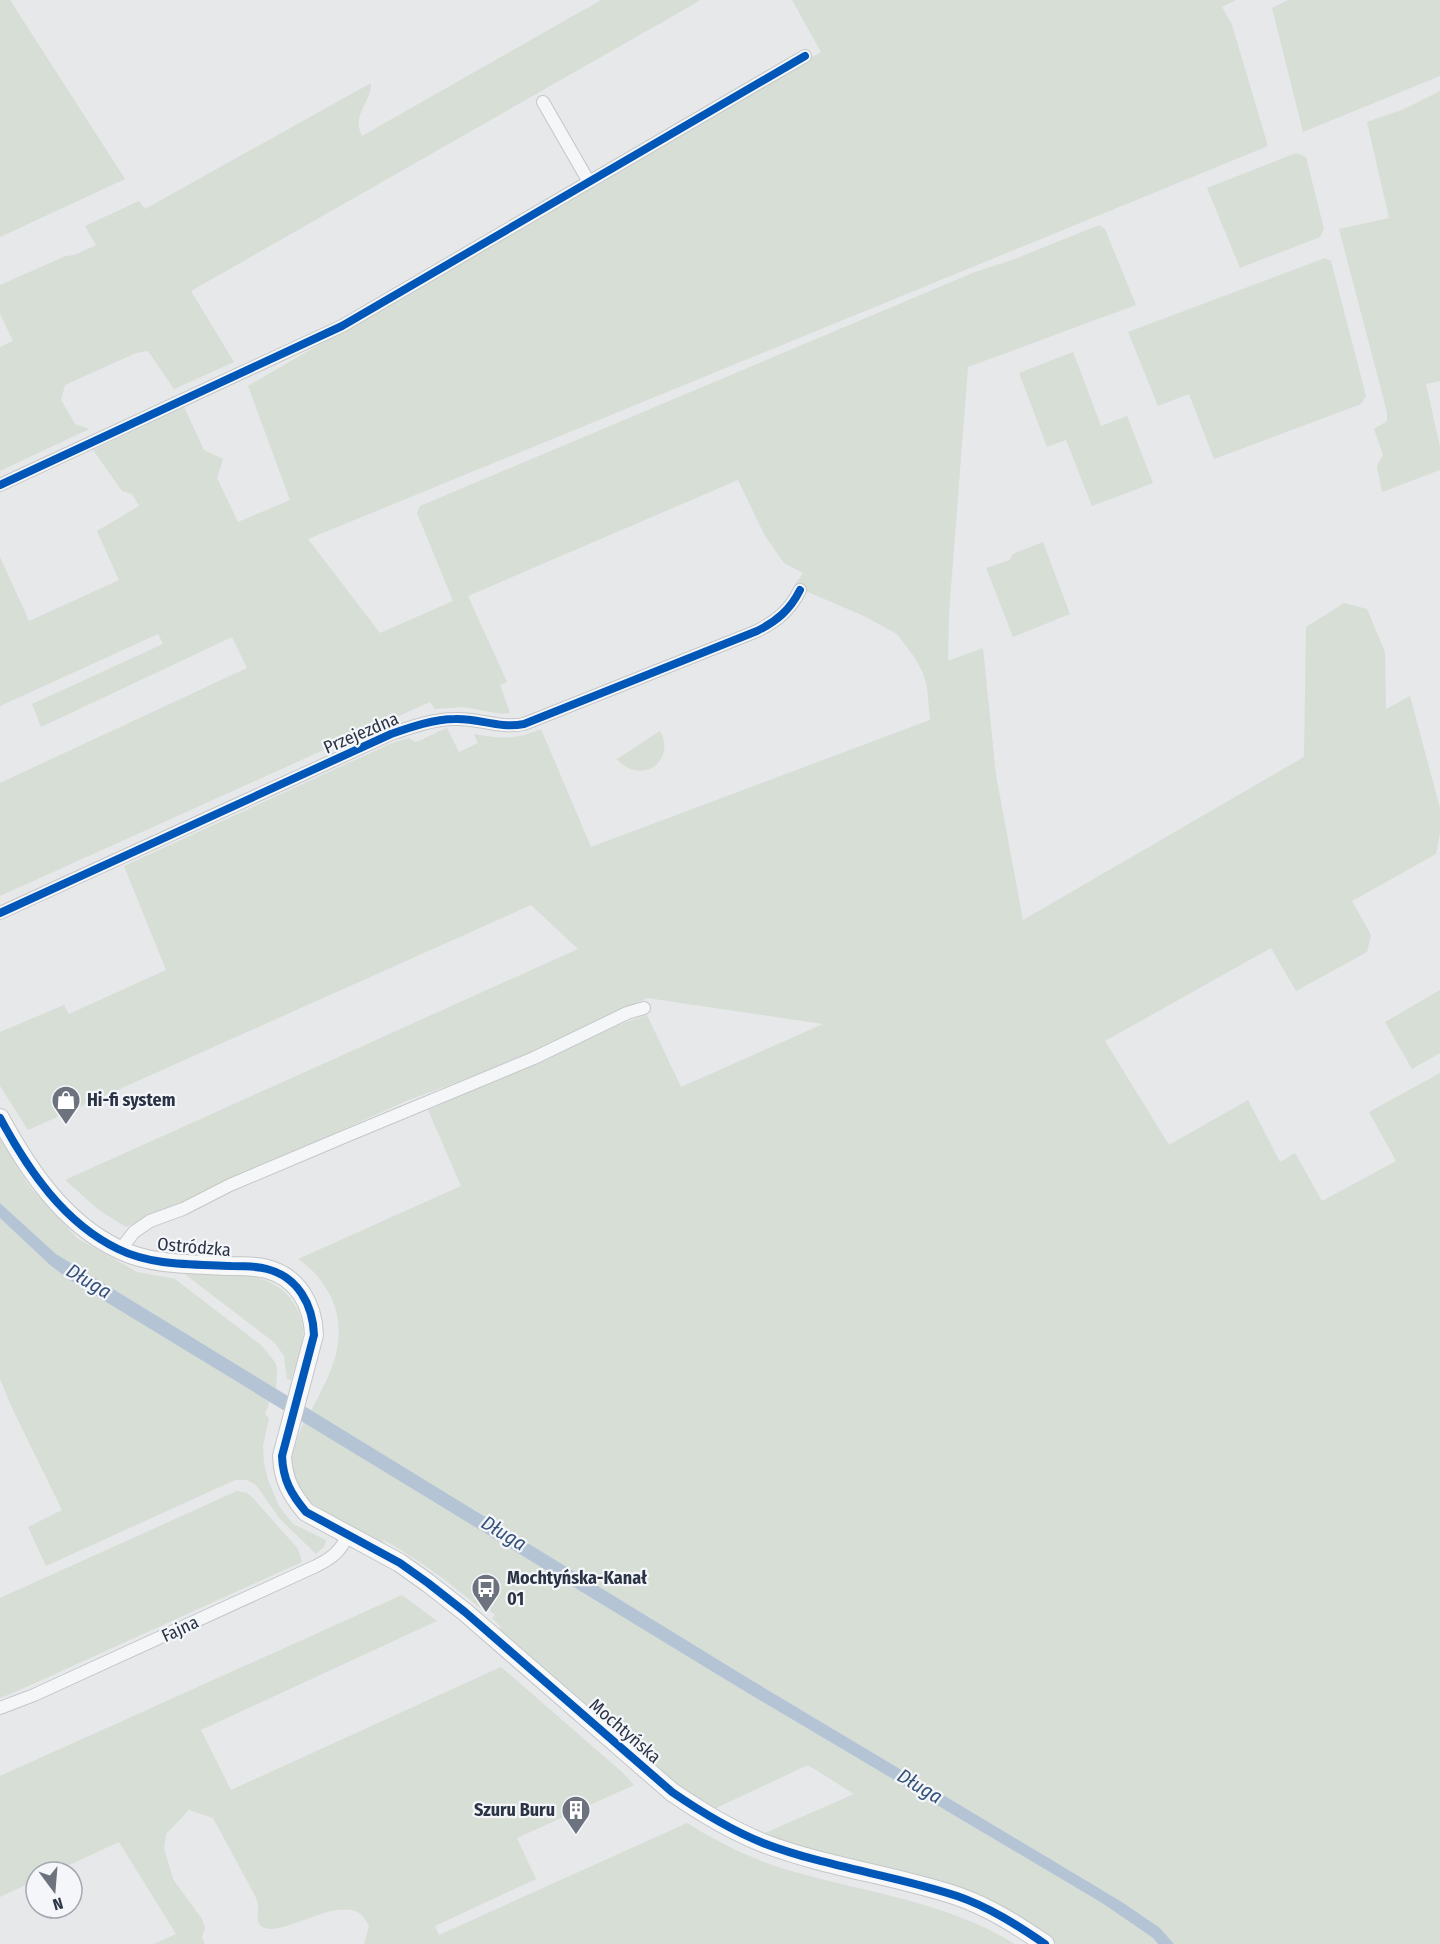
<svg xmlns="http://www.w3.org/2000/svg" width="1440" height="1944" font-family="'Fira Sans Condensed',sans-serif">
	<rect width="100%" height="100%" fill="#e6e8ea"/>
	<!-- green -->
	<g fill="#d6ded6">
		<path d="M 0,0 L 10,0 L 125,179 L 0,237 Z"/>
		<path d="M 601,0 L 701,0 L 191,291 L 234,362 L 174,389 L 148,351 L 136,353 L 65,385 L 61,400 L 75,424 L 89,429 L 0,471 L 0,347 L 13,341 L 0,314 L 0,285 L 66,256 L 75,255 L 96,245 L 85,226 L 139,201 L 145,209 L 371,83 C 371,104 351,114 362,136 Z"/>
		<path d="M 792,0 L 1236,0 L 1222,7 L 1232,25 L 1268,146 L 308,539 L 380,633 L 453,601 L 417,513 L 420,506 L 975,272 L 1015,259 L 1099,225 L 1105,229 L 1136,305 L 968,367 L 949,613 L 948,661 L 983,648 L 996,775 L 1023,920 L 1304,757 L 1306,627 L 1344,603 L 1367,609 L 1385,652 L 1386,709 L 1410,696 L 1440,808 L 1440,833 L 1436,854 L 1352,901 L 1371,935 L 1367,952 L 1296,991 L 1271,948 L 1105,1041 L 1169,1145 L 1248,1100 L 1280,1162 L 1295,1153 L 1322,1201 L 1396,1161 L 1369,1112 L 1440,1073 L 1440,1944 L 1174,1944 L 1160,1928 L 1122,1902 L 748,1678 L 311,1411 C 331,1373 350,1339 331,1297 C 323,1281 313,1269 298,1259 L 461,1186 L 428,1110 L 606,1029 L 647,1015 L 681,1087 L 823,1024 L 647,998 L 514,1061 L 406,1101 L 126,1227 L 99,1210 L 65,1180 L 578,949 L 531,905 L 28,1130 L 0,1086 L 0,1032 L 64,1005 L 69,1014 L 166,970 L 124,866 L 392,743 L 409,738 L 416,742 C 427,738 436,732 447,728 L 459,752 L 478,743 L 474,734 C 503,739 514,740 541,729 L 591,847 L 930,720 L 927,687 L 923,673 L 915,658 L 897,634 L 864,616 L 808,592 L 795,584 L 803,573 L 784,563 L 765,536 L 738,480 L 468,596 L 507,682 L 500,685 L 510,713 L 502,714 L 463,707 L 435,709 L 430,702 L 0,896 L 0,783 L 247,668 L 232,637 L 41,727 L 32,704 L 163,644 L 158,634 L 0,706 L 0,557 L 29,621 L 119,580 L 97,531 L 139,506 L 132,494 L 122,491 L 93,450 L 184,407 L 204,450 L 223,459 L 217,478 L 238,522 L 290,500 L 248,386 L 821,52 Z"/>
		<path d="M 1288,0 L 1440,0 L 1440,76 L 1303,132 L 1272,8 Z"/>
		<path d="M 1440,91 L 1440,381 L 1426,384 L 1440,447 L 1440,470 L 1382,492 L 1377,466 L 1383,455 L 1374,429 L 1387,421 L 1387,412 L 1339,229 L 1389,218 L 1367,122 L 1404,109 Z"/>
		<path d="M 1296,153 L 1306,157 L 1324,229 L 1320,237 L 1240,268 L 1207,188 Z"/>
		<path d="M 1325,258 L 1331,261 L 1366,396 L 1361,404 L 1214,459 L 1189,394 L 1158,406 L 1128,332 Z"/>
		<path d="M 1073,352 L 1101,426 L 1127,416 L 1153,483 L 1092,506 L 1066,440 L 1047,447 L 1019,373 Z"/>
		<path d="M 1043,542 L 1070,614 L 1013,637 L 986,568 L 1010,560 L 1013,554 Z"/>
		<path d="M 660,731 C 677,762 640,786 617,759 Z"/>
		<path d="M 1440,990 L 1440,1053 L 1412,1069 L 1385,1022 Z"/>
		<path d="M 0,1139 L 30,1187 L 77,1238 L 137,1272 L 175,1279 L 261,1345 L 275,1362 L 277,1368 L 276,1389 L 56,1254 L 0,1203 Z"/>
		<path d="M 0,1218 L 51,1266 L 70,1280 L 270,1401 L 265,1414 L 269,1418 L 263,1446 L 264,1463 L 268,1480 L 279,1506 L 293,1524 L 326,1540 L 324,1547 L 316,1554 L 280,1519 L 256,1485 L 247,1480 L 235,1480 L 46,1566 L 28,1527 L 62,1510 L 13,1410 L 0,1379 Z"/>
		<path d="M 182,1272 C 220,1274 272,1267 294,1304 C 299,1311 303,1321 303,1330 C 303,1347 296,1365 291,1380 L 287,1379 L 284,1356 L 275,1343 Z"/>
		<path d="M 304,1421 L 741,1689 L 1102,1903 L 1153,1938 L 1158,1944 L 1056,1944 L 1042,1933 L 879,1868 L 760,1835 L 854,1794 L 808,1765 L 712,1810 L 675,1785 L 497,1631 L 501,1627 L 492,1618 L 495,1615 L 483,1605 L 480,1608 C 449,1582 419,1560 384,1540 L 379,1545 C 366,1536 353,1528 339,1520 C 319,1507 292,1495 291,1467 C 291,1451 299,1435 304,1421 Z"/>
		<path d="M 237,1491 L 247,1493 L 253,1498 L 298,1549 L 302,1562 L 13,1693 L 0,1698 L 0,1598 Z"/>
		<path d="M 402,1595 L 437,1621 L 201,1730 L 231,1790 L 501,1667 L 622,1772 L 634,1785 L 517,1838 L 536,1879 L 435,1926 L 439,1935 L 687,1823 C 716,1841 749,1858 781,1868 C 860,1892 944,1900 1015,1944 L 364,1944 L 369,1926 C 367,1923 364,1916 361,1914 C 334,1895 274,1944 259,1924 C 256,1918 259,1911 258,1905 C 258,1901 255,1896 253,1892 L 213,1818 L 189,1810 L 166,1834 L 164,1848 L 173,1879 L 202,1919 L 205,1928 L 202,1937 L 205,1944 L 154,1944 L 176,1934 L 119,1842 L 54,1872 L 36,1872 L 36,1880 L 0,1897 L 0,1776 Z"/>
	</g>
	<!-- water -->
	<path fill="#b4c4d5" d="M 0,1203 L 56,1254 L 748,1678 L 1122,1902 L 1160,1928 L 1174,1944 L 1158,1944 L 1153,1938 L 1102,1903 L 741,1689 L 70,1280 L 51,1266 L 0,1218 Z"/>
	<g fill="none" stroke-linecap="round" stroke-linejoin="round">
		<!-- street casing -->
		<g stroke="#c4c6c8" stroke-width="14">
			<g id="street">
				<path d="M 543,102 L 589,182"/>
				<path d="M 0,485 L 342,326 L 805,56"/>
				<path d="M 0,913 L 391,734 C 411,727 434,719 455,719 C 479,718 499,729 524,724 L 757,631 C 777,621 790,610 800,590"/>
				<path d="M 120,1250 L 134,1232 L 150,1221 L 183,1209 L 230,1185 L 346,1136 L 534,1058 L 627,1013 L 644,1008"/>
				<path d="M 0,1708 L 34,1695 L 316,1566 C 332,1558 340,1552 348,1535"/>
			</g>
		</g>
		<!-- secondary casing -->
		<g stroke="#c4c6c8" stroke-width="20">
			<path id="secondary" d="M 0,1118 C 28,1170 64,1223 118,1249 C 152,1266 193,1264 231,1266 C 243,1266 256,1266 267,1269 C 298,1277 313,1305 314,1335 L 282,1456 C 283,1480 291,1494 306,1512 L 400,1563 L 428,1583 L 465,1612 L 672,1792 C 701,1812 731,1830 763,1843 C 826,1867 894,1875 957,1896 C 989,1907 1017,1925 1045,1944"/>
		</g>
		<!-- street -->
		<use href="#street" stroke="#f5f6f7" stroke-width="12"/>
		<!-- secondary -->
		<use href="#secondary" stroke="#f8f8f8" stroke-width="18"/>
		<!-- cycleway casing -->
		<g stroke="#f4f6f9" stroke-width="11">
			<g id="cycleway">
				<path d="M 0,485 L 342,326 L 805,56"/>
				<path d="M 0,913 L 391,734 C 411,727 434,719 455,719 C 479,718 499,729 524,724 L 757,631 C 777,621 790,610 800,590"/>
				<path d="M 0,1118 C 28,1170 64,1223 118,1249 C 152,1266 193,1264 231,1266 C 243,1266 256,1266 267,1269 C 298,1277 313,1305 314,1335 L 282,1456 C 283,1480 291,1494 306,1512 L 400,1563 L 428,1583 L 465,1612 L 672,1792 C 701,1812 731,1830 763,1843 C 826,1867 894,1875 957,1896 C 989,1907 1017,1925 1045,1944"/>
			</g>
		</g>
		<!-- cycleway -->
		<use href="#cycleway" stroke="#0057b8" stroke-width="8"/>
	</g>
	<!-- icons -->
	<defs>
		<g id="shop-pin" transform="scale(1.5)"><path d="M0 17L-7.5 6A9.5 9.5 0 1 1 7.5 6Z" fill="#6c737f" stroke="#f4f6f9"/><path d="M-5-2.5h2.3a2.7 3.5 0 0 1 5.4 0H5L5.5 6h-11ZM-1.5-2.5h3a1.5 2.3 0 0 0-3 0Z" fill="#fff"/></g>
		<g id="bus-pin" transform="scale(1.5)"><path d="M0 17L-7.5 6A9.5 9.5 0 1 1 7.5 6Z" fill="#6c737f" stroke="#f4f6f9"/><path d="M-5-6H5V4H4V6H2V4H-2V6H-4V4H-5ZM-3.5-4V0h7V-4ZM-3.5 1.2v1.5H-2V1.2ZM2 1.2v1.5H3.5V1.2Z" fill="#fff"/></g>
		<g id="building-pin" transform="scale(1.5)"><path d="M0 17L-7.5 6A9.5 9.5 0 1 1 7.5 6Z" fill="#6c737f" stroke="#f4f6f9"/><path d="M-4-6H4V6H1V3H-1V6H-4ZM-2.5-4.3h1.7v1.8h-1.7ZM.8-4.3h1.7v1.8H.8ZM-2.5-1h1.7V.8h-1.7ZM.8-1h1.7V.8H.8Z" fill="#fff"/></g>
	</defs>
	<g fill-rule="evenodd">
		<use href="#shop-pin" x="66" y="1100"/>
		<use href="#bus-pin" x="486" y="1588"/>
		<use href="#building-pin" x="576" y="1810"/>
	</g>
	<g text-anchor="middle" stroke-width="4.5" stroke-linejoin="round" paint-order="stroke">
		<!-- street labels -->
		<g font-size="18" fill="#2b3445" stroke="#f4f6f9">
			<text transform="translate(361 733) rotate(-23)" y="6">Przejezdna</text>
			<text transform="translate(194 1247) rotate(5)" y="6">Ostródzka</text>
			<text transform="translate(180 1629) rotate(-25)" y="6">Fajna</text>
			<text transform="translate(625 1731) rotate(41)" y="6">Mochtyńska</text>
		</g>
		<!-- poi labels -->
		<g font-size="18" font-weight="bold" fill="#2b3445" stroke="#f4f6f9" text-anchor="start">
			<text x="87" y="1106">Hi-fi system</text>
			<text x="507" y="1584">Mochtyńska-Kanał<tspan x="507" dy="21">01</tspan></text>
			<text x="555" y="1816" text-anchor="end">Szuru Buru</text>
		</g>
		<!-- water labels -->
		<g font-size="20" font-style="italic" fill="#34527a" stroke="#f4f6f9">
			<text transform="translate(89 1281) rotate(31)" y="7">Długa</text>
			<text transform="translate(504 1533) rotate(31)" y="7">Długa</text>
			<text transform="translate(920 1786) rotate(31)" y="7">Długa</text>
		</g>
	</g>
	<!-- north arrow -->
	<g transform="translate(54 1890) rotate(164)"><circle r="28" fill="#f4f6f9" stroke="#a4a8b1" stroke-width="1.5"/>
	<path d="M0-4.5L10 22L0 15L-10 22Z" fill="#6c737f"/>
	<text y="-9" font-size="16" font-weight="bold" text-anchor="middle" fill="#2b3445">N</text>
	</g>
</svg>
